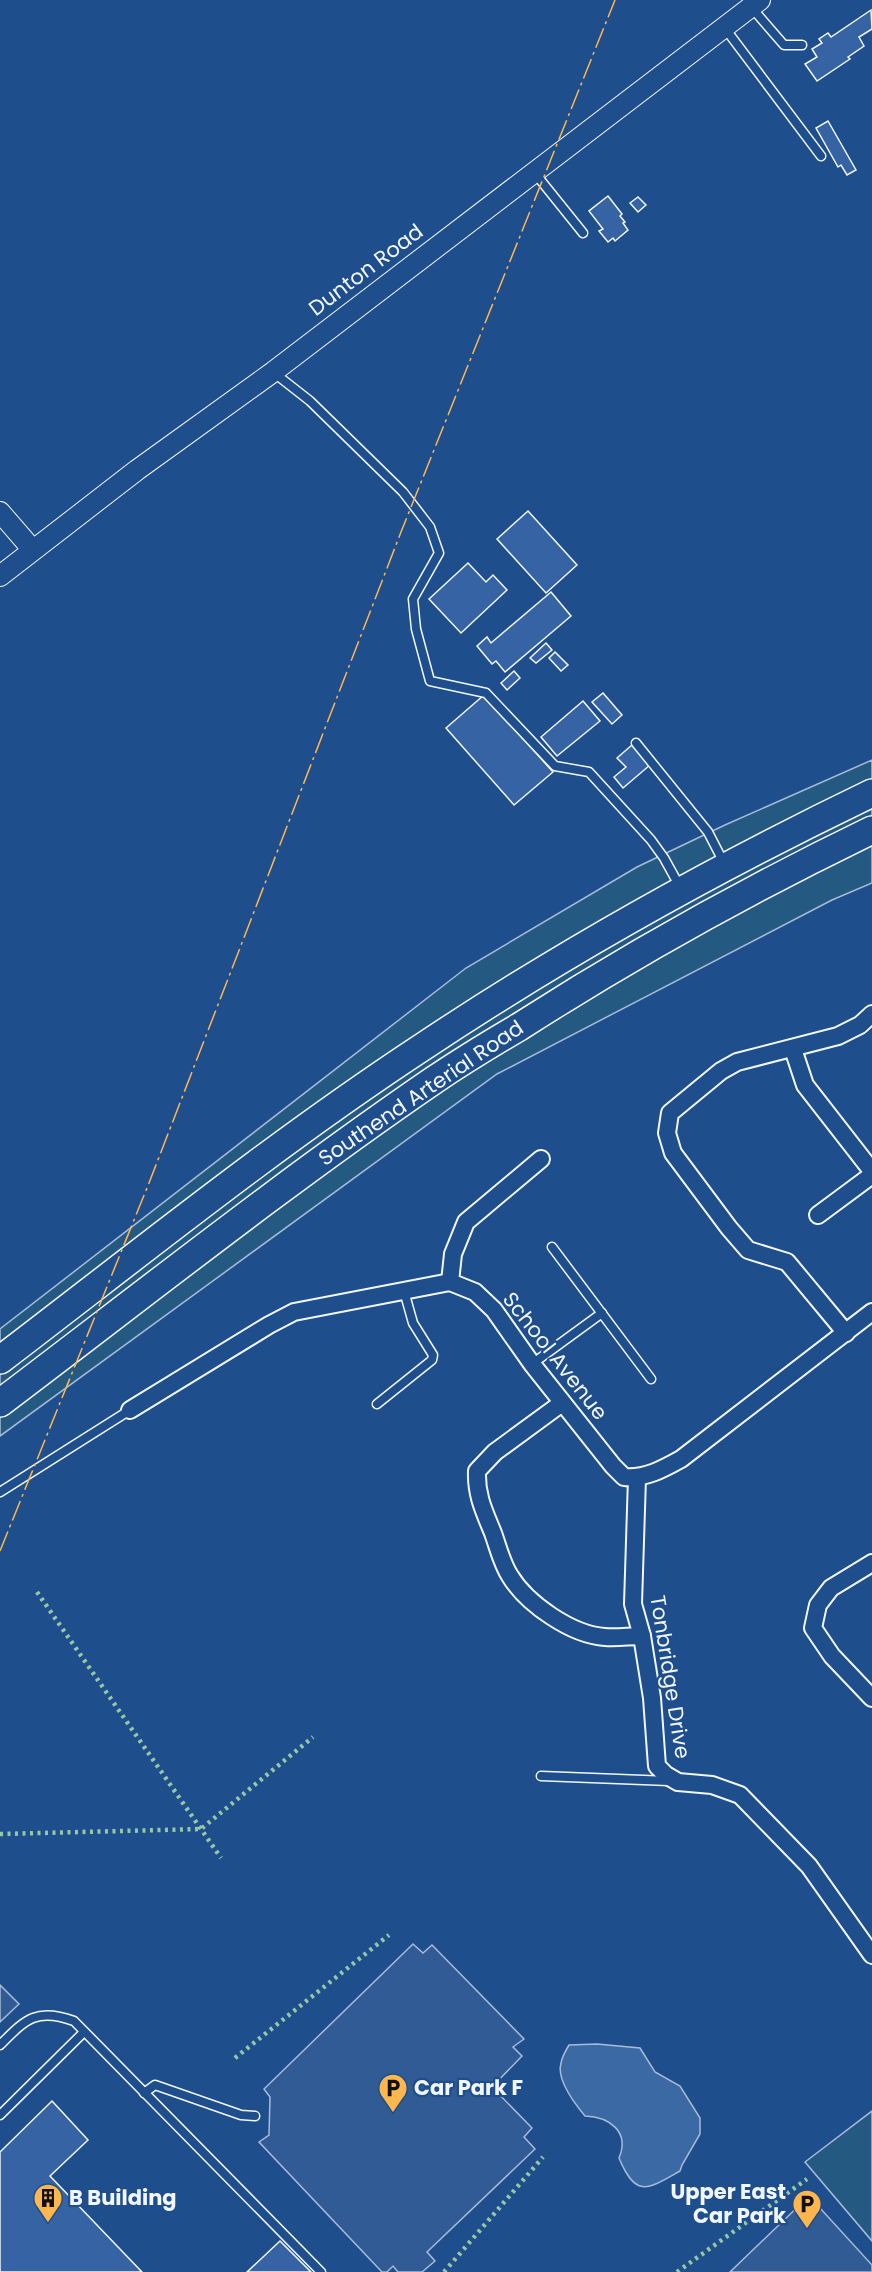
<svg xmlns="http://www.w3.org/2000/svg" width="872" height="2272" font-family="Poppins,sans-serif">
	<rect width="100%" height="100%" fill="#1f4e8c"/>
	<!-- green -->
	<g fill="#245a82" stroke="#a8bbd7" stroke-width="1.5">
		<path d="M 872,760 L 872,883 L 832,900 L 497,1074 L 0,1436 L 0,1329 L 466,968 L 637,867 L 725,825 Z"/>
		<path d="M 872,2111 L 872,2241 L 805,2162 Z"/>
	</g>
	<!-- parking -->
	<g fill="#305b95" stroke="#a8bbd7" stroke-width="1.5">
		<path d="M 413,1944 L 423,1953 L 432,1945 L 524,2039 L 513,2047 L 522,2056 L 492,2087 L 532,2128 L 524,2137 L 535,2149 L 427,2252 L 435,2261 L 422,2272 L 398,2272 L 393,2266 L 387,2272 L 382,2272 L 259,2142 L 269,2135 L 270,2097 L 264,2089 Z"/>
		<path d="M 0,1985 L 19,2004 L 0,2022 Z"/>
		<path d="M 809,2196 L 872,2265 L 872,2272 L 730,2272 Z"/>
	</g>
	<!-- water -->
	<path fill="#3b69a3" stroke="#a8bbd7" stroke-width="1.5" d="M 597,2044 L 640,2048 L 655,2072 L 680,2086 L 700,2118 L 700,2134 L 682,2165 L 680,2171 C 648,2189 636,2199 619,2158 C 630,2132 610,2117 585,2116 C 575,2104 556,2080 561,2063 C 562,2057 566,2050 569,2045 Z"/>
	<!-- building -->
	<g fill="#3563a3" stroke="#f2f6ff" stroke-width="1.5">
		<path d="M 871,10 L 872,29 L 859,37 L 864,46 L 848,57 L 850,59 L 817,81 L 805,64 L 817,57 L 812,49 L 822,43 L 819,39 L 828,33 L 831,37 Z"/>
		<path d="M 828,121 L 856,170 L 847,175 L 841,165 L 838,167 L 816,128 Z"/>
		<path d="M 608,196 L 622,214 L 620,216 L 625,222 L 623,223 L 628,230 L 615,241 L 613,238 L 608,242 L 599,231 L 603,229 L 589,211 Z"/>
		<path d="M 638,197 L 646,205 L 638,212 L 630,203 Z"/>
		<path d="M 528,511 L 577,565 L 546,593 L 497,539 Z"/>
		<path d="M 468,563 L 486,582 L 493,575 L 507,590 L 461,633 L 429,599 Z"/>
		<path d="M 551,592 L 571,616 L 505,672 L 496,661 L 492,664 L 477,646 L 487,637 L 491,643 Z"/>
		<path d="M 546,643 L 552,650 L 536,663 L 530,658 Z"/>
		<path d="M 555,652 L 568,665 L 561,671 L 549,658 Z"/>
		<path d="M 514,671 L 520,678 L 507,690 L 501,683 Z"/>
		<path d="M 603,693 L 622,715 L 612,724 L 592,702 Z"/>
		<path d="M 484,695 L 553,772 L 514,805 L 446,728 Z"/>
		<path d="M 583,701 L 600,721 L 557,756 L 541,737 Z"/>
		<path d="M 632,745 L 650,765 L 623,788 L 614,777 L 626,767 L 617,758 Z"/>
		<path d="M 52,2101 L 88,2140 L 50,2176 L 142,2272 L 0,2272 L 0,2152 Z"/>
		<path d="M 280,2241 L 311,2272 L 247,2272 Z"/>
	</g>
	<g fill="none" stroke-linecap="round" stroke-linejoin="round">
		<!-- service casing -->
		<g stroke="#f2f6ff" stroke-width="11">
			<g id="service">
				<path d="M 751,7 L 784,45 L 802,45"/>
				<path d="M 724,27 L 821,156"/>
				<path d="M 534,172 L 583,233"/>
				<path d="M 273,372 L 310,401 L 403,492 L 430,527 L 439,553 L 413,599 L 416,629 L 430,681 L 486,693 L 555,766 L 589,772 L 651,840 L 664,858 L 680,887"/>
				<path d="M 636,743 L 708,832 L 724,863"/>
				<path d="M 552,1247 L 651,1379"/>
				<path d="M 532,1364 L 602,1313"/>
				<path d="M 377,1404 L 432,1360 L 433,1355 L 413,1323 L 404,1291"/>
				<path d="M 0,1492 L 130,1410"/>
				<path d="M 541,1776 L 669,1781"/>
				<path d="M 0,2045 C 25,2020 36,2007 74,2021 L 321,2272"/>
				<path d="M 144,2093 L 155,2085 L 241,2115 L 255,2116"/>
				<path d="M 0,2115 L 84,2032"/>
			</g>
		</g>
		<!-- minor casing -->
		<g stroke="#f2f6ff" stroke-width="20">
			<g id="minor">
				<path d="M 793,1049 L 805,1085 L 872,1171"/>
				<path d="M 818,1215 L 872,1175"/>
				<path d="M 450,1282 L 453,1254 L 466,1222 L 541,1159"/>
				<path d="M 846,1333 L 787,1262 L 748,1250 L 729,1228 L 673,1153 L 667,1133 L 670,1113 L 721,1071 L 737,1062 L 838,1036 L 860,1025 L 872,1014"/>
				<path d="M 562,1403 L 495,1452 L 477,1471 C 476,1495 484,1511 493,1533 C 498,1547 502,1564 510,1576 C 527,1604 572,1635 605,1637 C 617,1638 630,1636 642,1636"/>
				<path d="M 130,1410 L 269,1325 L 294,1312 L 450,1282 L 475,1292 L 494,1310 L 532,1364 L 613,1466 L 624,1477 C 645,1479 663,1469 681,1459 L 872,1312"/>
				<path d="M 637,1478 L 633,1604 L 642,1636 L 652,1698 L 657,1766 L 666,1775 L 678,1782 L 712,1785 L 740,1795 L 809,1866 L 872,1955"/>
				<path d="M 872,1563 L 831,1588 L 818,1605 L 813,1628 L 832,1656 L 872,1698"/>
			</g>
		</g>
		<!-- tertiary casing -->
		<g stroke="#f2f6ff" stroke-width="22">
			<g id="tertiary">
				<path d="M 0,512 L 32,549"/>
				<path d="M 0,576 L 137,470 L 273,372 L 760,0"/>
			</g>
		</g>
		<!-- trunk casing -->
		<g stroke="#f2f6ff" stroke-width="30">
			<g id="trunk">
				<path d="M 0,1360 C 139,1254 275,1144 421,1048 C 565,952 716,868 872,793"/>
				<path d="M 0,1403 C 144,1294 285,1182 434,1080 C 462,1061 490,1044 519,1027 C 633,954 750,889 872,830"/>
			</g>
		</g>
		<!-- service -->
		<use href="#service" stroke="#1f4e8c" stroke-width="8"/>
		<!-- minor -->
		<use href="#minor" stroke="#1f4e8c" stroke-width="16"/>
		<!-- tertiary -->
		<use href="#tertiary" stroke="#1f4e8c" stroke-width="20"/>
		<!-- trunk -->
		<use href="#trunk" stroke="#1f4e8c" stroke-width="27"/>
		<!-- hedge -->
		<g stroke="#97c8a6" stroke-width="4.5" stroke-dasharray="3 4.5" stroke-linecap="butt">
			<path d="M 37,1592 L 221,1858"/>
			<path d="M 0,1834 L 201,1829 L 313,1737"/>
			<path d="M 235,2058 L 389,1935"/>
			<path d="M 444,2272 L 543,2157"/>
			<path d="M 677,2272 L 807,2179"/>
		</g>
		<!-- power -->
		<path stroke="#ffb74d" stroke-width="1.5" stroke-dasharray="21 4.5 3 4.5" stroke-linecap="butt" d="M 0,1551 L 149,1183 L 401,532 L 615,0"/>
	</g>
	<!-- icons -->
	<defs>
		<g id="parking-pin" transform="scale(1.5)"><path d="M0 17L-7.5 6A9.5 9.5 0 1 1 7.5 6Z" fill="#ffb74d" stroke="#1f4e8c"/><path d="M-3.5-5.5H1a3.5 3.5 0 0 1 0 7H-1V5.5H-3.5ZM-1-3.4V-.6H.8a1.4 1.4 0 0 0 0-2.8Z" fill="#111"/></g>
		<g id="building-pin" transform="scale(1.5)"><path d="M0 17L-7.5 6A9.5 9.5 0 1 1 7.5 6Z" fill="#ffb74d" stroke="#1f4e8c"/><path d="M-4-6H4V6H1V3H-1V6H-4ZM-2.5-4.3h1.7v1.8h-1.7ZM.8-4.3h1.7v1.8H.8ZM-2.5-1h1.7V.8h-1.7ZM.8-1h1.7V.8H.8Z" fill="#111"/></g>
	</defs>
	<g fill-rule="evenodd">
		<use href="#parking-pin" x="393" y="2088"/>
		<use href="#building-pin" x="48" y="2198"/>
		<use href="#parking-pin" x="807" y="2204"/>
	</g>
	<g text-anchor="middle" stroke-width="4.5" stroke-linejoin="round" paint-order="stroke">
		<!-- street labels -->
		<g font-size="21" fill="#f2f6ff" stroke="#1f4e8c">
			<text transform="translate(366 270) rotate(-37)" y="7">Dunton Road</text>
			<text transform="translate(421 1093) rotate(-34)" y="7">Southend Arterial Road</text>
			<text transform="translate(555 1356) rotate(52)" y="7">School Avenue</text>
			<text transform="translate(670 1677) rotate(81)" y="7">Tonbridge Drive</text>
		</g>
		<!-- poi labels -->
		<g font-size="21" font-weight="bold" fill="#f2f6ff" stroke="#1f4e8c" text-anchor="start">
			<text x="414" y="2095">Car Park F</text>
			<text x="786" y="2199" text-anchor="end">Upper East<tspan x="786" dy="24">Car Park</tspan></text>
			<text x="69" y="2205">B Building</text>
		</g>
	</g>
</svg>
